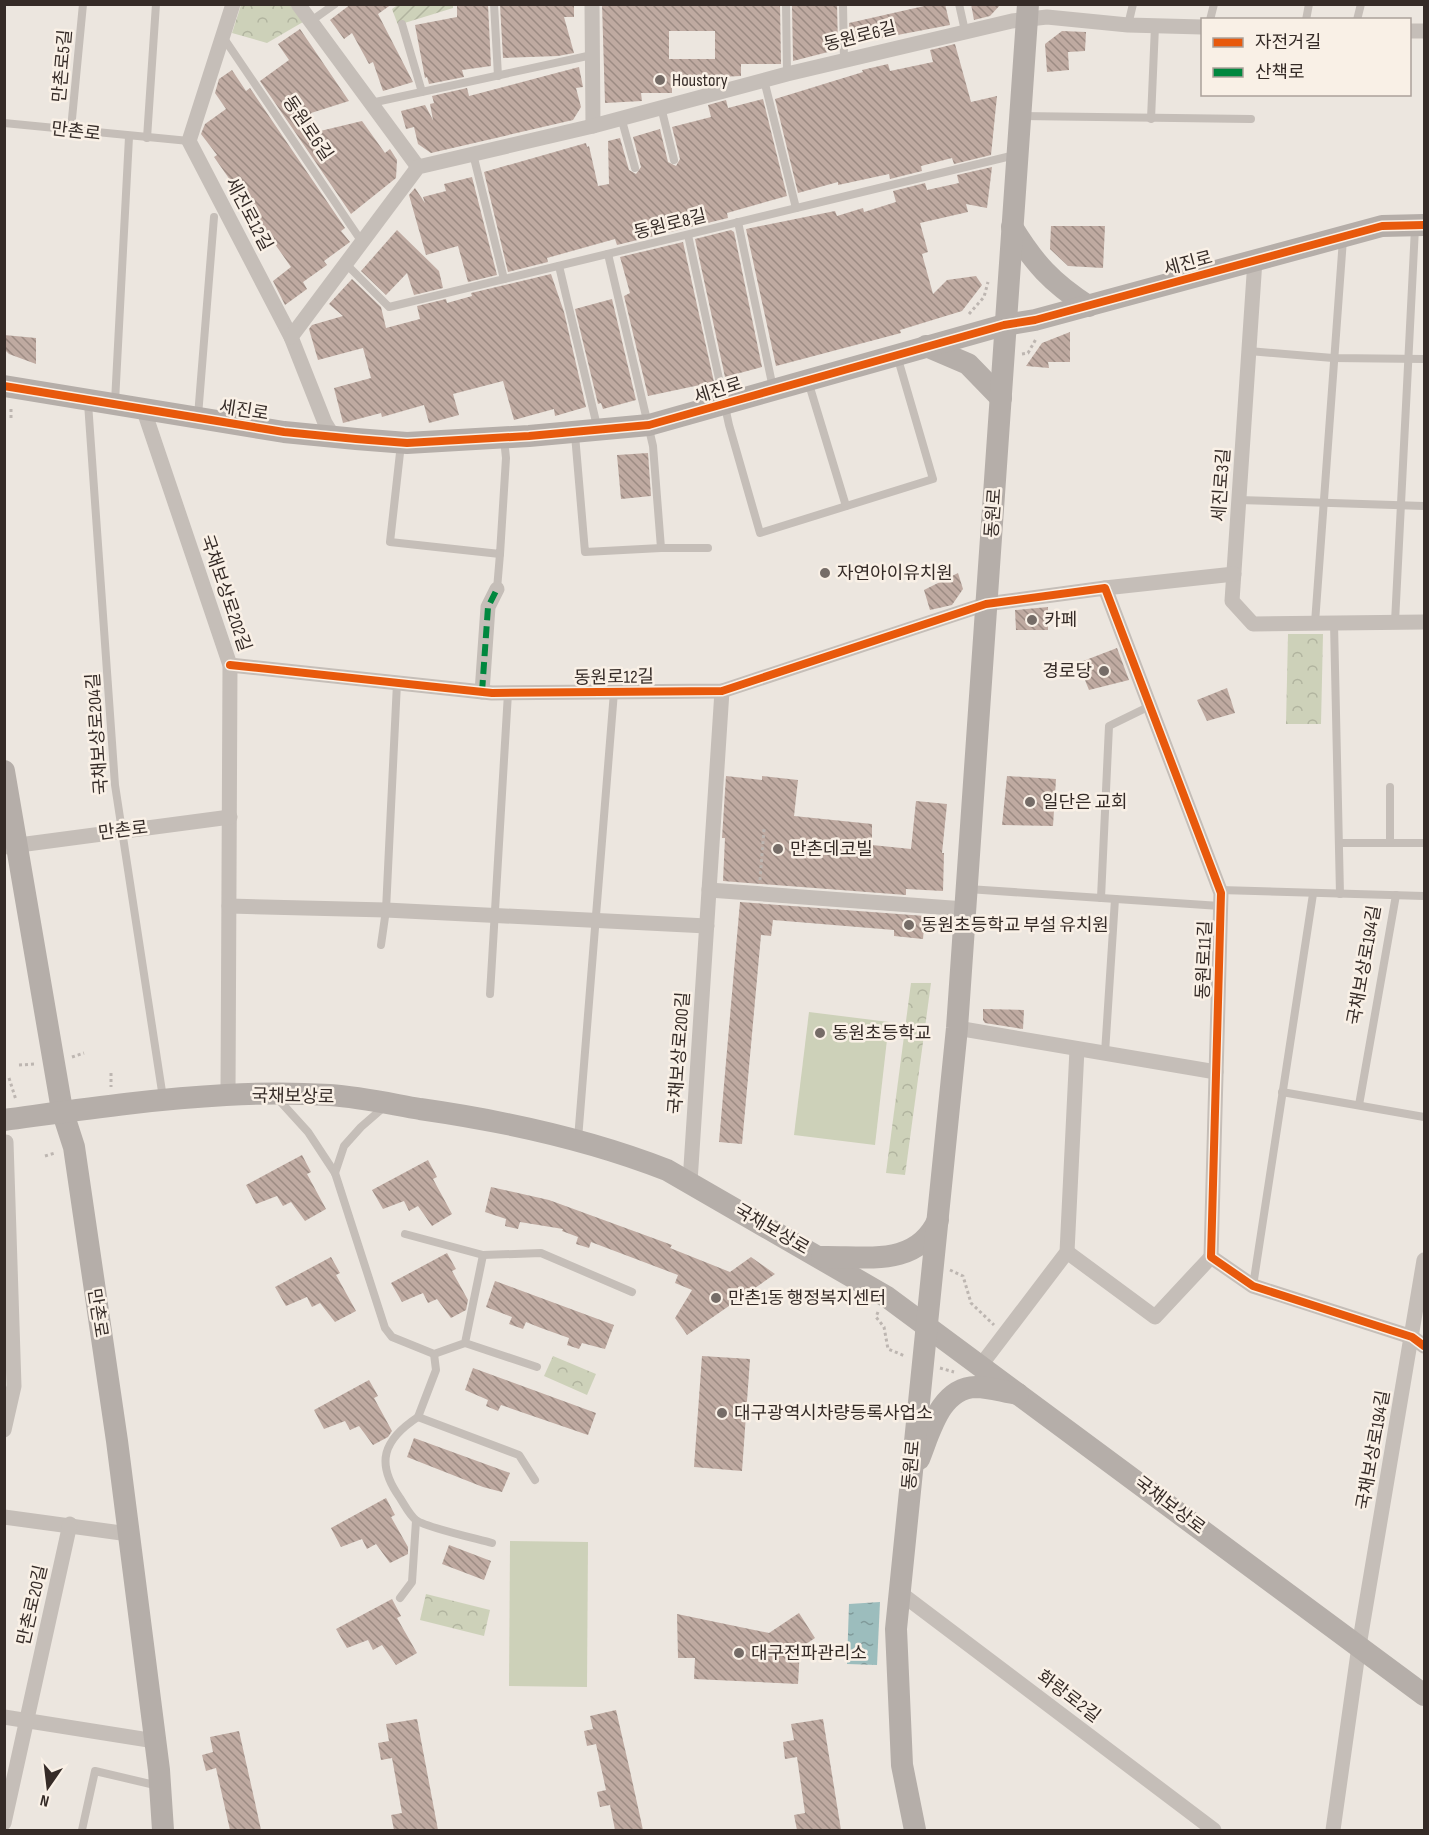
<svg xmlns="http://www.w3.org/2000/svg" width="1429" height="1835" font-family="'Sofia Sans Condensed','Noto Sans KR',sans-serif">
	<defs>
		<pattern id="park-crowns" width="20" height="18" patternUnits="userSpaceOnUse" patternTransform="scale(1.5)"><rect width="20" height="18" fill="#cdd1b9"/><path d="M2 6a3 3 0 1 1 6 0M12 15a3 3 0 1 1 6 0" fill="none" stroke="#b1b49f"/></pattern>
		<pattern id="garden-furrows" width="10" height="10" patternUnits="userSpaceOnUse" patternTransform="scale(1.5)"><rect width="10" height="10" fill="#cdd1b9"/><path d="M-1 1l2-2M0 10L10 0M9 11l2-2" fill="none" stroke="#b1b49f"/></pattern>
		<pattern id="water-ripples" width="26" height="14" patternUnits="userSpaceOnUse" patternTransform="scale(1.5)"><rect width="26" height="14" fill="#9cbdbd"/><path d="M2 4q2-2 4 0t4 0M15 11q2-2 4 0t4 0" fill="none" stroke="#809a9a"/></pattern>
		<pattern id="building-back-hatch" width="6" height="6" patternUnits="userSpaceOnUse" patternTransform="scale(1.5)"><rect width="6" height="6" fill="#bfaaa1"/><path d="M-1 5l2 2M0 0l6 6M5-1l2 2" fill="none" stroke="#9c8b83"/></pattern>
	</defs>
	<rect width="100%" height="100%" fill="#ece6df"/>
	<!-- park -->
	<g fill="url(#park-crowns)">
		<path d="M 241,5 L 290,5 L 303,22 L 267,43 L 232,33 Z"/>
		<path d="M 1288,634 L 1323,634 L 1321,724 L 1286,724 Z"/>
		<path d="M 911,983 L 931,983 L 905,1175 L 886,1173 Z"/>
		<path d="M 553,1356 L 596,1374 L 587,1395 L 544,1376 Z"/>
		<path d="M 426,1594 L 490,1610 L 484,1636 L 420,1620 Z"/>
	</g>
	<!-- garden -->
	<path fill="url(#garden-furrows)" d="M 399,4 L 453,5 L 453,8 L 398,25 L 392,9 Z"/>
	<!-- pitch -->
	<g fill="#cdd1b9">
		<path d="M 809,1012 L 889,1022 L 875,1145 L 794,1135 Z"/>
		<path d="M 510,1541 L 588,1542 L 587,1687 L 509,1686 Z"/>
	</g>
	<!-- water -->
	<path fill="url(#water-ripples)" d="M 880,1602 L 877,1665 L 847,1664 L 849,1604 Z"/>
	<!-- building -->
	<g fill="url(#building-back-hatch)" fill-rule="evenodd">
		<path d="M 351,4 L 392,4 L 378,14 L 413,82 L 383,91 L 373,62 L 369,64 L 352,33 L 344,39 L 330,20 Z"/>
		<path d="M 574,4 L 574,17 L 564,17 L 574,53 L 558,56 L 503,58 L 500,5 Z"/>
		<path d="M 602,4 L 780,4 L 781,64 L 741,64 L 741,76 L 719,77 L 721,82 L 703,87 L 672,85 L 672,93 L 641,93 L 642,101 L 605,103 ZM 669,31 L 715,31 L 715,59 L 669,59 Z"/>
		<path d="M 792,4 L 837,4 L 838,46 L 831,48 L 832,51 L 793,61 Z"/>
		<path d="M 933,4 L 945,4 L 950,25 L 850,44 L 849,23 Z"/>
		<path d="M 971,4 L 1001,4 L 990,16 L 974,20 Z"/>
		<path d="M 488,5 L 491,66 L 462,70 L 464,77 L 429,84 L 427,77 L 425,78 L 415,25 L 457,17 L 457,6 Z"/>
		<path d="M 300,29 L 349,101 L 311,113 L 316,132 L 362,121 L 385,153 L 390,149 L 397,160 L 396,178 L 351,214 L 260,81 L 289,60 L 278,44 Z"/>
		<path d="M 1062,31 L 1086,32 L 1085,51 L 1068,52 L 1069,70 L 1047,72 L 1045,44 Z"/>
		<path d="M 955,44 L 971,102 L 997,96 L 991,155 L 954,164 L 952,158 L 921,166 L 922,171 L 890,179 L 889,174 L 838,185 L 838,182 L 798,193 L 775,99 L 863,72 L 862,70 L 888,64 L 890,71 L 933,62 L 930,50 Z"/>
		<path d="M 579,67 L 583,87 L 576,88 L 581,107 L 573,120 L 431,153 L 418,144 L 414,127 L 406,129 L 401,111 L 425,105 L 433,120 L 430,104 L 434,103 L 432,96 L 467,88 L 469,96 Z"/>
		<path d="M 232,70 L 246,91 L 250,88 L 345,228 L 341,231 L 350,242 L 324,261 L 327,265 L 303,282 L 307,289 L 285,305 L 273,281 L 291,267 L 214,157 L 217,155 L 201,134 L 205,124 L 226,109 L 215,93 L 219,79 Z"/>
		<path d="M 763,99 L 787,196 L 727,213 L 728,218 L 617,245 L 615,239 L 547,258 L 548,262 L 508,272 L 484,172 L 586,143 L 587,147 L 589,146 L 598,186 L 609,184 L 608,141 L 620,138 L 629,170 L 636,174 L 641,167 L 633,137 L 660,129 L 668,162 L 676,166 L 680,159 L 672,127 L 711,117 L 708,105 L 726,100 L 728,108 Z"/>
		<path d="M 992,167 L 987,208 L 966,204 L 968,212 L 920,223 L 928,252 L 922,254 L 933,294 L 947,280 L 976,276 L 982,285 L 962,311 L 900,330 L 901,333 L 776,366 L 746,229 L 835,211 L 837,216 L 863,208 L 864,212 L 896,202 L 893,191 L 925,183 L 927,190 L 959,183 L 957,175 Z"/>
		<path d="M 472,177 L 497,275 L 468,282 L 458,246 L 426,255 L 409,195 L 415,188 L 425,203 L 423,197 L 446,191 L 444,184 Z"/>
		<path d="M 1051,226 L 1105,226 L 1103,268 L 1068,266 L 1050,249 Z"/>
		<path d="M 397,230 L 439,271 L 443,288 L 414,295 L 407,273 L 386,295 L 361,271 Z"/>
		<path d="M 731,230 L 734,232 L 762,367 L 725,377 L 695,239 Z"/>
		<path d="M 683,242 L 714,382 L 648,396 L 624,296 L 630,293 L 620,257 Z"/>
		<path d="M 551,274 L 564,312 L 586,407 L 555,416 L 554,409 L 514,420 L 503,381 L 453,394 L 459,415 L 429,423 L 424,405 L 382,417 L 381,413 L 343,423 L 334,388 L 371,378 L 363,348 L 318,360 L 309,329 L 312,325 L 343,316 L 329,304 L 352,279 L 381,307 L 386,328 L 420,319 L 417,306 L 446,299 L 447,303 L 472,296 L 471,293 Z"/>
		<path d="M 612,299 L 636,400 L 603,409 L 601,403 L 598,404 L 575,309 Z"/>
		<path d="M 1070,332 L 1070,362 L 1048,362 L 1049,368 L 1026,366 L 1042,343 Z"/>
		<path d="M 4,335 L 36,338 L 36,364 L 9,354 L 4,349 Z"/>
		<path d="M 648,453 L 651,496 L 621,499 L 617,455 Z"/>
		<path d="M 958,573 L 963,589 L 952,605 L 930,610 L 924,590 Z"/>
		<path d="M 1048,607 L 1048,630 L 1016,630 L 1015,610 Z"/>
		<path d="M 1117,648 L 1129,680 L 1089,690 L 1078,663 Z"/>
		<path d="M 1227,688 L 1235,713 L 1207,721 L 1197,700 Z"/>
		<path d="M 726,776 L 762,780 L 762,776 L 798,780 L 794,816 L 872,824 L 872,845 L 911,849 L 916,801 L 947,804 L 942,853 L 944,853 L 943,891 L 906,889 L 906,895 L 723,881 L 725,838 L 722,838 Z"/>
		<path d="M 1007,776 L 1056,779 L 1053,826 L 1002,825 Z"/>
		<path d="M 740,902 L 925,916 L 923,939 L 894,936 L 894,930 L 773,920 L 771,936 L 761,935 L 742,1144 L 719,1142 Z"/>
		<path d="M 983,1009 L 1024,1010 L 1023,1029 L 985,1023 L 983,1020 Z"/>
		<path d="M 302,1155 L 311,1172 L 307,1174 L 326,1209 L 305,1221 L 291,1202 L 283,1206 L 277,1196 L 256,1204 L 246,1185 Z"/>
		<path d="M 428,1160 L 437,1177 L 433,1179 L 452,1214 L 432,1226 L 418,1206 L 409,1211 L 404,1201 L 383,1209 L 372,1190 Z"/>
		<path d="M 491,1187 L 549,1200 L 672,1245 L 670,1248 L 730,1272 L 751,1257 L 775,1274 L 687,1335 L 675,1318 L 692,1290 L 675,1283 L 678,1275 L 591,1242 L 589,1248 L 576,1244 L 578,1237 L 562,1231 L 563,1229 L 520,1222 L 518,1229 L 505,1226 L 506,1219 L 485,1212 Z"/>
		<path d="M 447,1253 L 456,1269 L 452,1271 L 468,1300 L 466,1310 L 451,1318 L 437,1299 L 428,1303 L 423,1293 L 402,1302 L 391,1283 Z"/>
		<path d="M 331,1257 L 340,1273 L 336,1275 L 356,1311 L 335,1322 L 320,1303 L 312,1307 L 307,1297 L 286,1306 L 275,1287 Z"/>
		<path d="M 495,1281 L 614,1325 L 605,1349 L 582,1343 L 579,1349 L 567,1345 L 569,1338 L 541,1328 L 526,1322 L 523,1329 L 509,1324 L 512,1317 L 486,1307 Z"/>
		<path d="M 702,1356 L 750,1359 L 742,1471 L 694,1467 Z"/>
		<path d="M 473,1368 L 596,1413 L 588,1435 L 501,1405 L 498,1411 L 486,1406 L 488,1400 L 465,1390 Z"/>
		<path d="M 369,1380 L 378,1396 L 374,1398 L 392,1431 L 388,1437 L 373,1445 L 359,1426 L 350,1430 L 345,1421 L 324,1429 L 314,1410 Z"/>
		<path d="M 414,1438 L 510,1473 L 502,1492 L 483,1487 L 407,1457 Z"/>
		<path d="M 386,1498 L 395,1515 L 391,1517 L 408,1547 L 408,1554 L 390,1563 L 376,1544 L 367,1549 L 362,1539 L 341,1547 L 331,1528 Z"/>
		<path d="M 449,1545 L 491,1561 L 484,1580 L 442,1564 Z"/>
		<path d="M 392,1599 L 401,1616 L 397,1618 L 417,1653 L 396,1665 L 382,1645 L 373,1650 L 368,1640 L 347,1648 L 336,1629 Z"/>
		<path d="M 799,1613 L 815,1638 L 800,1648 L 798,1684 L 694,1679 L 695,1658 L 678,1658 L 677,1614 L 769,1633 Z"/>
		<path d="M 616,1710 L 630,1771 L 643,1830 L 615,1830 L 610,1805 L 600,1807 L 597,1792 L 606,1790 L 596,1744 L 587,1746 L 584,1731 L 593,1729 L 590,1716 Z"/>
		<path d="M 417,1719 L 438,1830 L 394,1830 L 391,1815 L 402,1813 L 392,1758 L 381,1760 L 378,1743 L 389,1741 L 386,1724 Z"/>
		<path d="M 823,1719 L 841,1830 L 797,1830 L 794,1815 L 805,1813 L 797,1757 L 785,1759 L 783,1742 L 794,1740 L 791,1724 Z"/>
		<path d="M 239,1731 L 254,1798 L 261,1830 L 230,1830 L 216,1768 L 206,1771 L 202,1755 L 213,1752 L 210,1737 Z"/>
	</g>
	<g fill="none" stroke-linecap="round" stroke-linejoin="round">
		<!-- path -->
		<g stroke="#bdb6b1" stroke-width="3" stroke-dasharray="3 3" stroke-linecap="butt">
			<path d="M 969,314 L 984,297 L 988,282"/>
			<path d="M 1022,354 L 1028,353 L 1036,339"/>
			<path d="M 11,418 L 11,406"/>
			<path d="M 760,880 L 764,829"/>
			<path d="M 72,1057 L 84,1053"/>
			<path d="M 19,1065 L 36,1064"/>
			<path d="M 111,1073 L 111,1087"/>
			<path d="M 9,1078 L 16,1100"/>
			<path d="M 45,1156 L 55,1153"/>
			<path d="M 950,1270 L 963,1276 L 971,1303 L 994,1325"/>
			<path d="M 878,1312 L 876,1317 L 884,1327 L 888,1349 L 905,1356"/>
			<path d="M 940,1368 L 954,1372"/>
		</g>
		<!-- lane -->
		<g stroke="#c5beb8" stroke-width="8">
			<path d="M 494,4 L 498,76"/>
			<path d="M 786,4 L 787,74"/>
			<path d="M 843,4 L 844,60"/>
			<path d="M 959,4 L 965,31"/>
			<path d="M 1210,20 L 1214,4"/>
			<path d="M 1306,20 L 1309,4"/>
			<path d="M 1357,20 L 1361,4"/>
			<path d="M 311,21 L 335,4"/>
			<path d="M 402,24 L 422,92"/>
			<path d="M 1128,25 L 1133,4"/>
			<path d="M 223,37 L 362,242"/>
			<path d="M 764,80 L 796,208"/>
			<path d="M 371,103 L 592,55"/>
			<path d="M 661,107 L 674,160"/>
			<path d="M 1021,116 L 1251,119"/>
			<path d="M 621,117 L 635,168"/>
			<path d="M 1151,119 L 1155,26"/>
			<path d="M 4,123 L 189,141"/>
			<path d="M 71,129 L 83,4"/>
			<path d="M 147,138 L 156,4"/>
			<path d="M 473,154 L 504,279"/>
			<path d="M 738,222 L 773,388"/>
			<path d="M 688,235 L 729,425 L 760,533 L 933,479 L 898,359"/>
			<path d="M 346,264 L 389,307 L 1015,155"/>
			<path d="M 559,266 L 597,426"/>
			<path d="M 1249,351 L 1333,358 L 1424,359"/>
			<path d="M 808,381 L 846,506"/>
			<path d="M 115,402 L 129,137"/>
			<path d="M 88,403 L 115,785 L 163,1098"/>
			<path d="M 198,416 L 214,217"/>
			<path d="M 575,435 L 585,552 L 661,548 L 653,446 L 608,254"/>
			<path d="M 401,444 L 390,542 L 500,554 L 506,458 L 504,439"/>
			<path d="M 1239,500 L 1424,506"/>
			<path d="M 661,548 L 708,548"/>
			<path d="M 497,589 L 500,554"/>
			<path d="M 1395,622 L 1415,228"/>
			<path d="M 1315,623 L 1343,239"/>
			<path d="M 1334,623 L 1340,894"/>
			<path d="M 1390,787 L 1390,843"/>
			<path d="M 1339,843 L 1424,843"/>
			<path d="M 968,889 L 1220,906"/>
			<path d="M 1220,890 L 1424,896"/>
			<path d="M 1101,898 L 1109,726 L 1150,706"/>
			<path d="M 381,945 L 386,910 L 397,683"/>
			<path d="M 490,994 L 508,693"/>
			<path d="M 1105,1053 L 1115,899"/>
			<path d="M 1282,1092 L 1424,1117"/>
			<path d="M 278,1099 L 308,1132 L 335,1173 L 385,1328 L 392,1337 L 434,1354 L 465,1343 L 483,1255"/>
			<path d="M 1359,1105 L 1396,895"/>
			<path d="M 578,1139 L 614,692"/>
			<path d="M 335,1173 L 344,1146 L 361,1127 L 384,1107"/>
			<path d="M 405,1234 L 483,1255 L 541,1253 L 632,1292"/>
			<path d="M 1253,1286 L 1313,894"/>
			<path d="M 465,1343 L 537,1367"/>
			<path d="M 434,1354 L 436,1370 L 418,1417 L 519,1455 L 535,1480"/>
			<path d="M 418,1417 C 383,1440 375,1463 400,1498 C 404,1504 410,1516 416,1520 C 424,1527 478,1539 492,1543"/>
			<path d="M 400,1598 L 412,1582 L 416,1521"/>
			<path d="M 82,1830 L 95,1771 L 159,1786"/>
		</g>
		<!-- street -->
		<g stroke="#c5beb8" stroke-width="15">
			<path d="M 233,4 L 189,141 L 291,337 L 325,423 L 333,436"/>
			<path d="M 298,4 L 418,167"/>
			<path d="M 592,4 L 593,126"/>
			<path d="M 1410,31 L 1424,31"/>
			<path d="M 1255,260 L 1232,601 L 1253,624 L 1424,622"/>
			<path d="M 291,337 L 418,167 L 593,126 L 787,74 L 1012,21 L 1047,17 L 1128,25 L 1202,27"/>
			<path d="M 143,408 L 230,665 L 228,1094"/>
			<path d="M 1105,588 L 1234,574"/>
			<path d="M 230,665 L 492,693 L 722,691 L 986,604 L 1105,588 L 1221,893 L 1211,1257 L 1253,1286 L 1412,1337 L 1424,1346"/>
			<path d="M 482,692 L 488,607 L 497,589"/>
			<path d="M 4,847 L 230,817"/>
			<path d="M 709,890 L 965,909"/>
			<path d="M 229,906 L 386,910 L 707,926"/>
			<path d="M 957,1028 L 1216,1072"/>
			<path d="M 690,1182 L 722,691"/>
			<path d="M 1067,1252 L 1155,1317 L 1211,1257"/>
			<path d="M 981,1365 L 1067,1252 L 1077,1049"/>
			<path d="M 4,1430 L 14,1386 L 6,1142"/>
			<path d="M 4,1517 L 129,1534"/>
			<path d="M 899,1592 L 1214,1830"/>
			<path d="M 4,1717 L 155,1741"/>
			<path d="M 4,1823 L 70,1524"/>
			<path d="M 1333,1830 L 1359,1646 L 1424,1260"/>
		</g>
		<!-- secondary -->
		<g stroke="#b5aea9" stroke-width="22">
			<path d="M 1012,227 C 1034,263 1052,283 1088,306"/>
			<path d="M 926,346 L 968,364 L 1001,398"/>
			<path d="M 4,386 L 284,432 L 356,439 L 407,443 L 529,436 L 649,425 L 1004,325 L 1035,320 L 1382,226 L 1424,225"/>
			<path d="M 4,771 L 62,1110 L 74,1147 L 117,1441 L 159,1770 L 163,1830"/>
			<path d="M 4,1120 C 78,1110 151,1099 226,1095 C 260,1093 296,1093 330,1095 C 360,1097 391,1104 420,1109 C 504,1121 588,1139 667,1170 L 887,1297 L 1424,1695"/>
			<path d="M 822,1257 C 865,1256 917,1268 938,1220"/>
			<path d="M 919,1459 C 930,1432 940,1388 976,1387 C 989,1387 1004,1392 1018,1394"/>
			<path d="M 915,1830 L 902,1765 L 896,1629 L 957,1028 L 1028,4"/>
		</g>
		<!-- quiet -->
		<path stroke="#00873e" stroke-width="6" stroke-dasharray="12 6" stroke-linecap="butt" d="M 482,692 L 488,607 L 497,589"/>
		<!-- cycleway casing -->
		<g stroke="#f9f0e6" stroke-width="11">
			<g id="cycleway">
				<path d="M 4,386 L 284,432 L 356,439 L 407,443 L 529,436 L 649,425 L 1004,325 L 1035,320 L 1382,226 L 1424,225"/>
				<path d="M 230,665 L 492,693 L 722,691 L 986,604 L 1105,588 L 1221,893 L 1211,1257 L 1253,1286 L 1412,1337 L 1424,1346"/>
			</g>
		</g>
		<!-- cycleway -->
		<use href="#cycleway" stroke="#e8590c" stroke-width="8"/>
	</g>
	<!-- markers -->
	<g fill="#756c67" stroke="#f9f0e6" stroke-width="2">
		<circle cx="660" cy="80" r="6"/>
		<circle cx="825" cy="573" r="6"/>
		<circle cx="1032" cy="620" r="6"/>
		<circle cx="1104" cy="671" r="6"/>
		<circle cx="1030" cy="802" r="6"/>
		<circle cx="778" cy="849" r="6"/>
		<circle cx="909" cy="925" r="6"/>
		<circle cx="820" cy="1033" r="6"/>
		<circle cx="716" cy="1298" r="6"/>
		<circle cx="722" cy="1413" r="6"/>
		<circle cx="739" cy="1653" r="6"/>
	</g>
	<g text-anchor="middle" stroke-width="5" stroke-linejoin="round" paint-order="stroke">
		<!-- street labels -->
		<g font-size="18" fill="#352b27" stroke="#f9f0e6">
			<text transform="translate(860 36) rotate(-14)" y="6">동원로6길</text>
			<text transform="translate(62 66) rotate(-85)" y="6">만촌로5길</text>
			<text transform="translate(308 128) rotate(56)" y="6">동원로6길</text>
			<text transform="translate(76 131) rotate(7)" y="6">만촌로</text>
			<text transform="translate(249 214) rotate(62)" y="6">세진로12길</text>
			<text transform="translate(670 224) rotate(-14)" y="6">동원로8길</text>
			<text transform="translate(1188 263) rotate(-15)" y="6">세진로</text>
			<text transform="translate(718 390) rotate(-17)" y="6">세진로</text>
			<text transform="translate(244 410) rotate(9)" y="6">세진로</text>
			<text transform="translate(1221 485) rotate(-86)" y="6">세진로3길</text>
			<text transform="translate(993 513) rotate(-86)" y="6">동원로</text>
			<text transform="translate(226 593) rotate(71)" y="6">국채보상로202길</text>
			<text transform="translate(614 677) rotate(-1)" y="6">동원로12길</text>
			<text transform="translate(97 734) rotate(-94)" y="6">국채보상로204길</text>
			<text transform="translate(123 830) rotate(-7)" y="6">만촌로</text>
			<text transform="translate(1204 960) rotate(-88)" y="6">동원로11길</text>
			<text transform="translate(1364 965) rotate(-80)" y="6">국채보상로194길</text>
			<text transform="translate(679 1053) rotate(-86)" y="6">국채보상로200길</text>
			<text transform="translate(293 1096) rotate(1)" y="6">국채보상로</text>
			<text transform="translate(772 1229) rotate(30)" y="6">국채보상로</text>
			<text transform="translate(98 1313) rotate(81)" y="6">만촌로</text>
			<text transform="translate(1373 1450) rotate(-80)" y="6">국채보상로194길</text>
			<text transform="translate(911 1465) rotate(-85)" y="6">동원로</text>
			<text transform="translate(1170 1505) rotate(37)" y="6">국채보상로</text>
			<text transform="translate(32 1605) rotate(-77)" y="6">만촌로20길</text>
			<text transform="translate(1069 1696) rotate(37)" y="6">화랑로2길</text>
		</g>
		<!-- poi labels -->
		<g font-size="18" fill="#352b27" stroke="#f9f0e6" text-anchor="start">
			<text x="672" y="86">Houstory</text>
			<text x="837" y="579">자연아이유치원</text>
			<text x="1044" y="626">카페</text>
			<text x="1092" y="677" text-anchor="end">경로당</text>
			<text x="1042" y="808">일단은 교회</text>
			<text x="790" y="855">만촌데코빌</text>
			<text x="921" y="931">동원초등학교 부설 유치원</text>
			<text x="832" y="1039">동원초등학교</text>
			<text x="728" y="1304">만촌1동 행정복지센터</text>
			<text x="734" y="1419">대구광역시차량등록사업소</text>
			<text x="751" y="1659">대구전파관리소</text>
		</g>
	</g>
	<!-- border -->
	<rect width="1429" height="1835" fill="none" stroke="#352b27" stroke-width="12"/>
	<!-- legend -->
	<rect x="1201" y="18" width="210" height="78" fill="#f9f0e6" stroke="#aba19a" stroke-width="1.5"/>
	<rect x="1213" y="38" width="30" height="9" fill="#e8590c" stroke="#aba19a" stroke-width="1.5"/>
	<text x="1255" y="48" font-size="18" fill="#352b27">자전거길</text>
	<rect x="1213" y="68" width="30" height="9" fill="#00873e" stroke="#aba19a" stroke-width="1.5"/>
	<text x="1255" y="78" font-size="18" fill="#352b27">산책로</text>
	<!-- north arrow -->
	<g transform="translate(48 1787) rotate(194)" stroke="#f9f0e6" stroke-width="4.5" paint-order="stroke">
	<path d="M0-4.5L10 22L0 15L-10 22Z" fill="#352b27"/>
	<text y="-9" font-size="16" font-weight="bold" text-anchor="middle" fill="#352b27">N</text>
	</g>
</svg>
